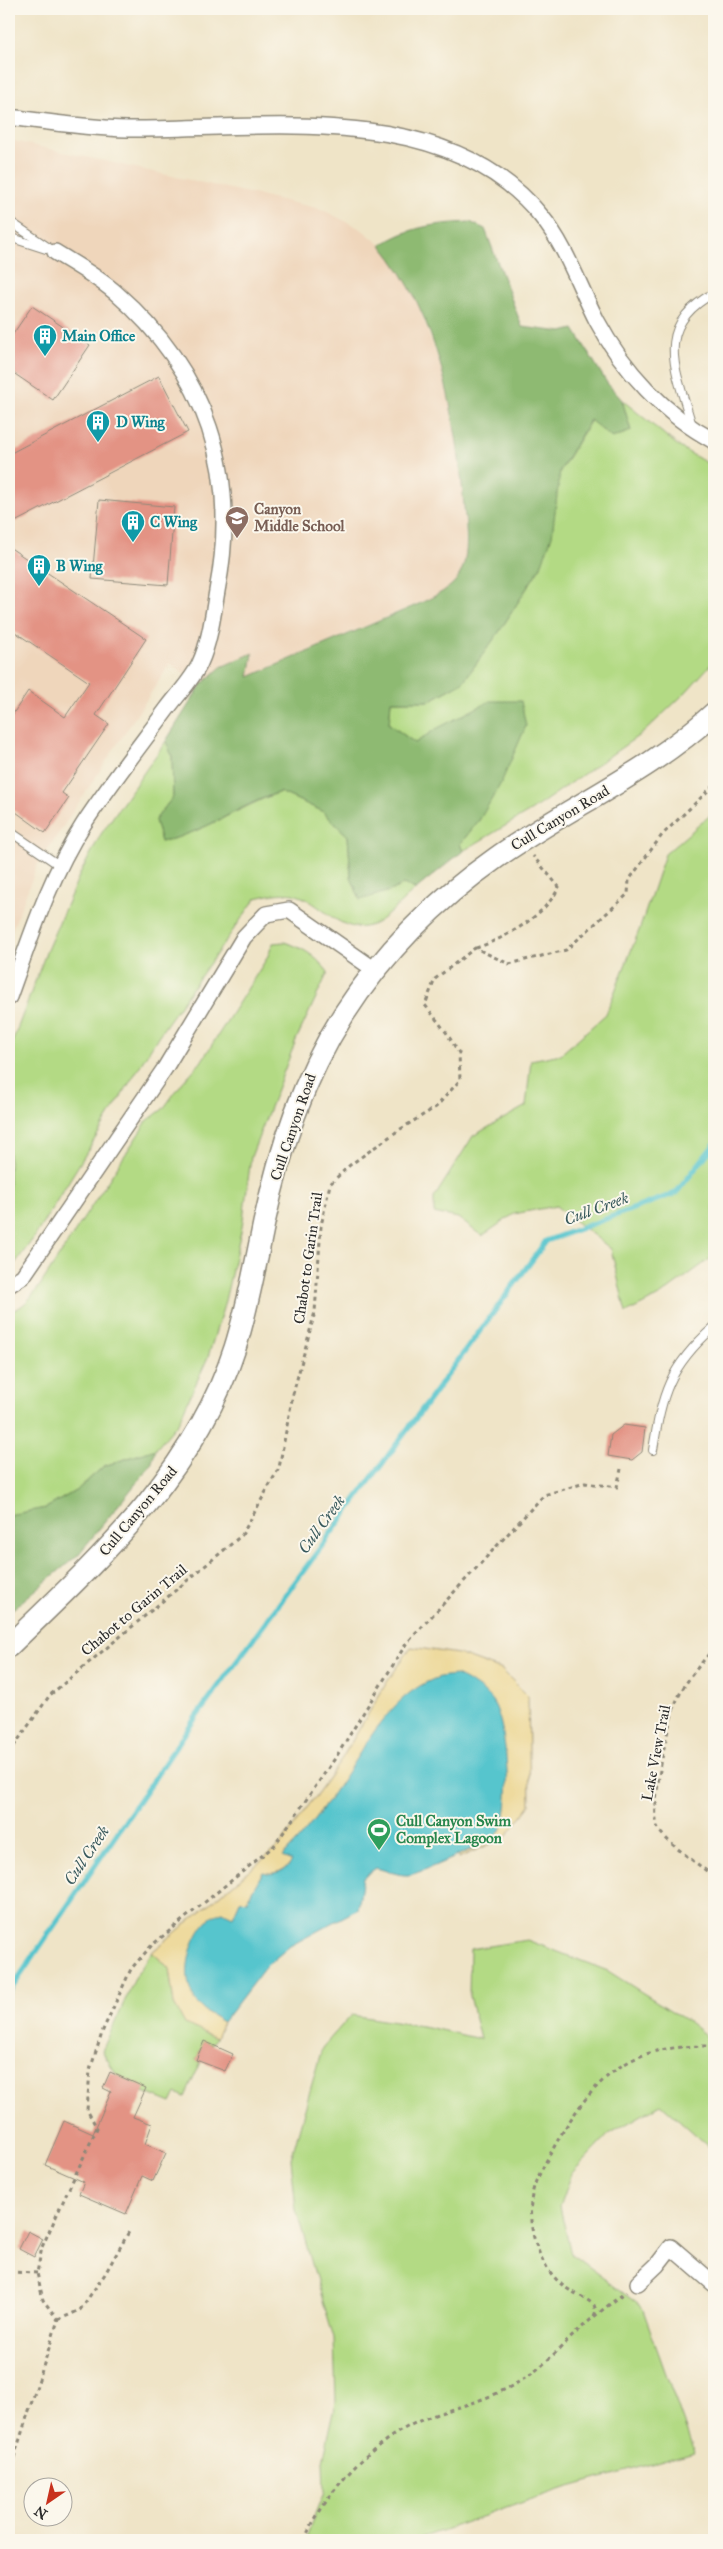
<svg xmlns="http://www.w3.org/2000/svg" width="723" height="2549" font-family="'IM FELL Great Primer',serif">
	<rect width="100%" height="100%" fill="#fbf7ec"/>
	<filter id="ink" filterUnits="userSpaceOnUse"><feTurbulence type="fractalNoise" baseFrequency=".02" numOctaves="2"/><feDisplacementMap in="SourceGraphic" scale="10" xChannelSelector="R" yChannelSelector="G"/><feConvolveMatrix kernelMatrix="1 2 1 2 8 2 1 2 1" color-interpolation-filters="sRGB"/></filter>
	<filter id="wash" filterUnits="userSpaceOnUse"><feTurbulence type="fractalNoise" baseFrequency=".0096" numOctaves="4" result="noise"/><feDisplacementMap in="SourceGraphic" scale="20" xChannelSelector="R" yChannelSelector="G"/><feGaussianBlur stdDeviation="1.12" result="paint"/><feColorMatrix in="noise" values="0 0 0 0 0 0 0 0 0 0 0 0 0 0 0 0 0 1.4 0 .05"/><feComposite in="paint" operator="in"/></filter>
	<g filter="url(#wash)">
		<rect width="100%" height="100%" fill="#efe4c7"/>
		<!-- built -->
		<path fill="#efd6bb" d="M 9,140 L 321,209 L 361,229 L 381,245 L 397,264 L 413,291 L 439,363 L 453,416 L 461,464 L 466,561 L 460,576 L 443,592 L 248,677 L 253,653 L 221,667 L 201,685 L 170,664 L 37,866 L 9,938 Z"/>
		<!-- green -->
		<g fill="#b3da84" stroke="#6f8258">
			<path d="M 622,400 L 681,448 L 714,467 L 714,661 L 684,694 L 644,732 L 532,810 L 463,851 L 460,844 L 480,819 L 436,729 L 415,743 L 389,724 L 391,701 L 429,701 L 463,682 L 499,632 L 541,566 L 560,471 L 591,420 L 612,438 L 631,431 Z"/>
			<path d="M 166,741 L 172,756 L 173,797 L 155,820 L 161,842 C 205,832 239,807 280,792 L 322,811 L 348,836 L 351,877 L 393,890 L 403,884 L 416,889 C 405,898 385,920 372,925 C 340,937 321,900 293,894 C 279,892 268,895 256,898 L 159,1035 L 35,1236 L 14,1265 L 9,1268 L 9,1051 L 47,950 L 79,876 L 101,834 Z"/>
			<path d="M 714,812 L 714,1256 L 661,1295 L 626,1313 L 611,1249 L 556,1206 L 514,1214 L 482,1236 L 458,1218 L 434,1213 L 434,1198 L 473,1136 L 526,1106 L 531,1060 L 561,1054 L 606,1014 L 640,928 L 665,854 Z"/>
			<path d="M 284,942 C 302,947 316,956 328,972 L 296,1040 L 251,1157 L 242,1227 L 224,1305 L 208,1357 L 178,1423 L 156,1449 L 104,1466 L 77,1490 L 46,1508 L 9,1515 L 9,1311 C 22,1310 31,1297 39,1287 L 147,1121 L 163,1109 L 182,1083 L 201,1062 L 267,958 L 273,943 Z"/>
			<path d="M 527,1940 L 608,1971 L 689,2022 L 714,2042 L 714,2151 L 661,2104 L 609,2134 L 572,2173 L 560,2207 L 571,2254 L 642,2307 L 694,2452 L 555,2491 L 415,2540 L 305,2540 L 324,2492 L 323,2461 L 336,2402 L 334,2338 L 296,2210 L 291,2159 L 322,2048 L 351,2015 L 427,2027 L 480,2039 L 469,1996 L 470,1949 Z"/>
			<path d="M 152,1952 L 169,1968 L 174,2004 L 185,2023 L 216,2038 L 212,2044 L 204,2042 L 196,2060 L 201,2062 L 185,2097 L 176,2093 L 171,2103 L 144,2092 L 145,2088 L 117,2075 L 102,2051 L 136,1976 Z"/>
		</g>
		<!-- forest -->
		<g fill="#8eba72" stroke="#5c724e">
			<path d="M 470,222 L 485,229 L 522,327 L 562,332 L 574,329 L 607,383 L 622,400 L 631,431 L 612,438 L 590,420 L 560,471 L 552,536 L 541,566 L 499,632 L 463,682 L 429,701 L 391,701 L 389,724 L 415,743 L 436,729 L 490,701 L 521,701 L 526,726 L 501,783 L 480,819 L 460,844 L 463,851 L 416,889 L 403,884 L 393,890 L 360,900 L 351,877 L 348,836 L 322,811 L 280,792 C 237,806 207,832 161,842 L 155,820 L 173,797 L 172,756 L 166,741 L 201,685 L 221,667 L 253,653 L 249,677 L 421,603 C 434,596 453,589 460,574 C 470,555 466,527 464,507 C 457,418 439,315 381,245 C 412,226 434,224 470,222 Z"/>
			<path d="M 156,1449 L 151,1465 L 78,1555 L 9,1612 L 9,1515 L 46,1508 L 77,1490 L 104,1466 Z"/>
		</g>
		<!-- sand -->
		<path fill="#eeda9e" stroke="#8c8264" d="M 411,1647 L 458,1654 L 502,1670 L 528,1696 L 530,1805 L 505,1838 L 458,1858 L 458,1855 L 479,1847 L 393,1709 C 355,1758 326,1813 283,1856 L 292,1861 C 286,1870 274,1876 263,1872 L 247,1900 L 240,1901 L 233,1918 L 208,2013 L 223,2022 L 216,2038 L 185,2024 L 174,2004 L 169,1968 L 152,1952 L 280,1845 L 338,1765 L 387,1682 Z"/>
		<!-- water -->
		<path fill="#57c5cd" stroke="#41787c" d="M 456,1675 C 470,1682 484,1689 493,1702 C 507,1724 514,1811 499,1832 C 493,1841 421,1873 409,1875 C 400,1876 385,1870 376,1868 L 363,1877 L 358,1909 L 290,1946 L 266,1966 L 223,2022 C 213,2016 203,2011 196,2001 C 179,1979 190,1937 209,1919 C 212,1916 218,1914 222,1912 L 233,1917 L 240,1901 L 247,1900 L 263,1872 C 274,1876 286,1871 292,1861 L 282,1857 C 304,1835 322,1811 339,1785 C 364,1748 390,1696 434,1679 C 440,1676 449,1676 456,1675 Z"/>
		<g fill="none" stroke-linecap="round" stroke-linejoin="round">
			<!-- stream -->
			<path stroke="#57c5cd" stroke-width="5.5" d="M 9,1992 L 196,1717 L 546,1241 L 676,1193 L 714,1145"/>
		</g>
		<g id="blocks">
			<!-- building -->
			<g fill="#e39384">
				<path d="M 32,306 L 90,345 L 53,400 L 9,370 L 9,340 Z"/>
				<path d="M 159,376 L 188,432 L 15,522 L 9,510 L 9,454 Z"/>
				<path d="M 99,500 L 174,507 L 168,585 L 92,579 Z"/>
				<path d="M 9,547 L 146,639 L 96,715 L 109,724 L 62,793 L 69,798 L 45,833 L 9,807 L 9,720 L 28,691 L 65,717 L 89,682 L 9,628 Z"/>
				<path d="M 624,1425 L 645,1428 L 642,1452 L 632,1460 L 608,1456 L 611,1435 Z"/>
				<path d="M 204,2041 L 233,2054 L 225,2071 L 196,2060 Z"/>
				<path d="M 110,2072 L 146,2088 L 133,2117 L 152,2124 L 145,2144 L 166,2153 L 153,2181 L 142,2176 L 126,2214 L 79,2194 L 84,2182 L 45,2165 L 64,2121 L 93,2134 L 111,2092 L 103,2088 Z"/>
				<path d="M 28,2231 L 43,2239 L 34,2257 L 19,2249 Z"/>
			</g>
		</g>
	</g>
	<g filter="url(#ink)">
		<use href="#blocks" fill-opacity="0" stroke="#8d8879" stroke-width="1"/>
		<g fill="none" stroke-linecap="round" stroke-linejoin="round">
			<!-- lane casing -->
			<g stroke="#8d8879" stroke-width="10">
				<g id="lane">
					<path d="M 9,221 L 55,252"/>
					<path d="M 9,237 L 46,249"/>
					<path d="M 692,426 C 677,371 651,327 714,293"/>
					<path d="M 9,831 L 59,865"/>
					<path d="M 653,1450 C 662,1393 669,1367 714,1327"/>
				</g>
			</g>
			<!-- street casing -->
			<g stroke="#8d8879" stroke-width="18">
				<g id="street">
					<path d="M 9,117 C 48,122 88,128 127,129 C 260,130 446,98 541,216 C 566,246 579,286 597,321 C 623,370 665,415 714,441"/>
					<path d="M 9,997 C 30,939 49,878 83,825 C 109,785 139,747 167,709 C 178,694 193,679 200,663 C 210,641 213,614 217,591 C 240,474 207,372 116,293 C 98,277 76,265 55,252"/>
					<path d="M 9,1285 L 23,1276 L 165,1068 L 244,937 L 266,914 L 289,910 L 375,970"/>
					<path d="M 638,2283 L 657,2265 L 671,2247 L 714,2284"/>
				</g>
			</g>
			<!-- secondary casing -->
			<g stroke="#8d8879" stroke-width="24">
				<path id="secondary" d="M 9,1646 C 100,1558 195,1472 235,1348 C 248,1307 255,1266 264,1223 C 280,1149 303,1078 344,1014 C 384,952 436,900 496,858 C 568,807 649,773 714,713"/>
			</g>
			<!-- path -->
			<g stroke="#8d8879" stroke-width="3" stroke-dasharray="4 4" stroke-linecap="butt">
				<path d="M 476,948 C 506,938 545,916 559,887 L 533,856"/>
				<path d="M 714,1648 C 700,1665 683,1683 675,1705 C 667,1728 651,1803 657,1826 C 661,1840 702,1866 714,1877"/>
				<path d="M 9,1753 L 50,1695 L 242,1535 L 279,1468 L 293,1394 L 315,1312 L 321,1226 L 330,1184 L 350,1165 L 399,1130 L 436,1107 L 460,1080 L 459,1053 L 446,1032 L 425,1005 L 435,979 L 475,948 L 509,964 L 566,950 L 628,894 L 629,880 L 662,835 L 714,785"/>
				<path d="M 9,2272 L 37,2273"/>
				<path d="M 594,2316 L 596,2311 L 594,2305 C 584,2296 571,2293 561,2284 C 534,2260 523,2214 536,2181 C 558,2138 587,2082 632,2060 C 657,2047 687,2046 714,2046"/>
				<path d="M 58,2320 L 80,2310 L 105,2274 L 130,2230"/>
				<path d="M 9,2473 L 58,2320 L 43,2300 L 37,2273 L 42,2247 L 97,2128 L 87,2110 L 90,2070 L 103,2030 L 131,1969 L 152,1945 L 274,1846 L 336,1757 L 406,1644 L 544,1495 L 585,1483 L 617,1487 L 621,1469"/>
				<path d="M 304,2540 C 328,2489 371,2441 424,2419 C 457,2406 491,2400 522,2380 C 544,2367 560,2347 579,2330 C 594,2316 610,2304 626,2292"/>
			</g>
			<!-- lane -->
			<use href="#lane" stroke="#fff" stroke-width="8"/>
			<!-- street -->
			<use href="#street" stroke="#fff" stroke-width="15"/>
			<!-- secondary -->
			<use href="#secondary" stroke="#fff" stroke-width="21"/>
		</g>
	</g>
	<!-- icons -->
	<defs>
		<g id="building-pin" transform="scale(1.25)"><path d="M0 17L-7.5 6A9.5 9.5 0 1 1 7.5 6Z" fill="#0f9aa8" stroke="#fbf7ec"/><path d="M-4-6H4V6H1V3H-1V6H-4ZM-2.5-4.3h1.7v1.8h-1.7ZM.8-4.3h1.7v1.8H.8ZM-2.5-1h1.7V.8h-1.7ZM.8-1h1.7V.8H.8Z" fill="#fff"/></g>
		<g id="school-pin" transform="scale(1.25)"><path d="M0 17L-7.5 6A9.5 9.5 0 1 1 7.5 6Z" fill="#8d6e63" stroke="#fbf7ec"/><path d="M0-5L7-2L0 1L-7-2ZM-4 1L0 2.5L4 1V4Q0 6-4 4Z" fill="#fff"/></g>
		<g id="stadium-pin" transform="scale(1.25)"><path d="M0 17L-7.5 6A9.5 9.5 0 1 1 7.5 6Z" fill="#2e9e5b" stroke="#fbf7ec"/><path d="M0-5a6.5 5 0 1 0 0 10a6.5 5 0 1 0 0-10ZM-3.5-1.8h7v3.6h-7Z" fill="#fff"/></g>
	</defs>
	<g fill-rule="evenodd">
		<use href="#building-pin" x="45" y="336"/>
		<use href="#building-pin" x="98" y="422"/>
		<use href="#school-pin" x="237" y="518"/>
		<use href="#building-pin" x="133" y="522"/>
		<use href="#building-pin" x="39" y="566"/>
		<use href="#stadium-pin" x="379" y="1830"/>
	</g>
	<g text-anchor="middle" stroke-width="4" stroke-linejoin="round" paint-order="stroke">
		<!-- culture labels -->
		<g font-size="15" font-weight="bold" fill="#0d838f" stroke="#fbf7ec" text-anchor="start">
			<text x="62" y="341">Main Office</text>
			<text x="116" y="427">D Wing</text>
			<text x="150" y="527">C Wing</text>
			<text x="56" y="571">B Wing</text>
		</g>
		<!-- education labels -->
		<g font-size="15" font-weight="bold" fill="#785e54" stroke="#fbf7ec" text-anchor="start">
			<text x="254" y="514">Canyon<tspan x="254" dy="17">Middle School</tspan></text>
		</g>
		<!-- street labels -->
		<g font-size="15" fill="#2b2b2b" stroke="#fbf7ec">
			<text transform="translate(560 818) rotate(-31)" y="5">Cull Canyon Road</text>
			<text transform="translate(293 1127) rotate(-71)" y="5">Cull Canyon Road</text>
			<text transform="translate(308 1258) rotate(-82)" y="5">Chabot to Garin Trail</text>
			<text transform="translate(138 1511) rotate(-50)" y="5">Cull Canyon Road</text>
			<text transform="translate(134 1610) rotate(-40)" y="5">Chabot to Garin Trail</text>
			<text transform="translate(656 1753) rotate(-79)" y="5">Lake View Trail</text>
		</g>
		<!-- leisure labels -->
		<g font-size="15" font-weight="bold" fill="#27864d" stroke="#fbf7ec" text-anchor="start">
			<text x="396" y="1826">Cull Canyon Swim<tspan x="396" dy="17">Complex Lagoon</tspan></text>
		</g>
		<!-- water labels -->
		<g font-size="16" font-style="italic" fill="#38595c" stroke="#fbf7ec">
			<text transform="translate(596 1208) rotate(-20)" y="6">Cull Creek</text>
			<text transform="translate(321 1524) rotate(-54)" y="6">Cull Creek</text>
			<text transform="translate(86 1855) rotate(-56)" y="6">Cull Creek</text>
		</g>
	</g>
	<!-- margin -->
	<rect width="723" height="2549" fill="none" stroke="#fbf7ec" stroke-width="30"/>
	<!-- north arrow -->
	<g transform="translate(48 2502) rotate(214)"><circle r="24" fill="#fbf7ec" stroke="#a8a59f"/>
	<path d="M0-4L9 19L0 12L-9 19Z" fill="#c8321e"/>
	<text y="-8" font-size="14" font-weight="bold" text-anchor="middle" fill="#2b2b2b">N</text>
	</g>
</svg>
